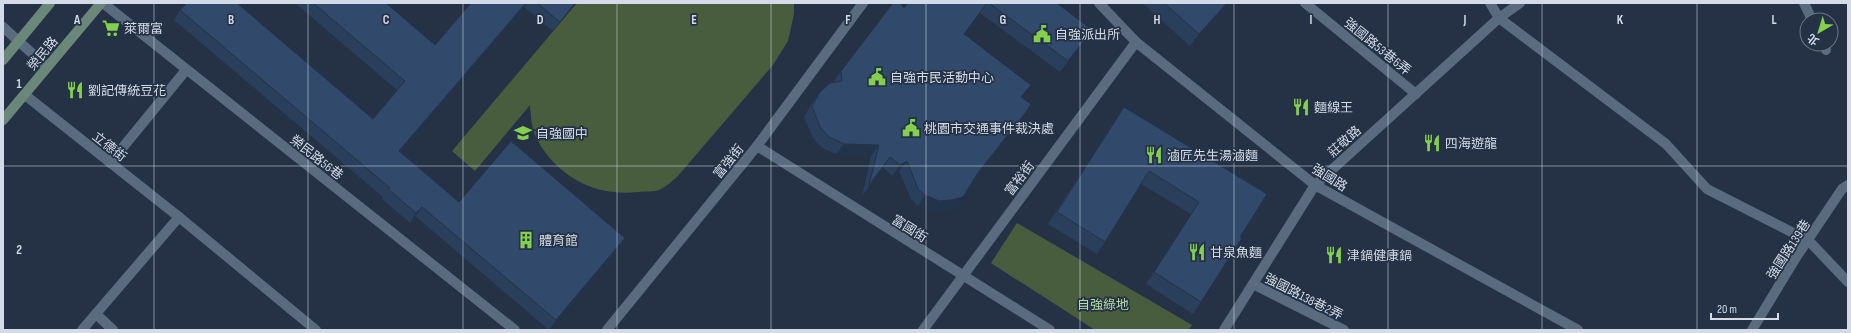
<svg xmlns="http://www.w3.org/2000/svg" width="1851" height="333" font-family="'Sofia Sans Condensed','Noto Sans TC',sans-serif">
	<rect width="100%" height="100%" fill="#253245"/>
	<!-- green -->
	<g fill="#485d3d">
		<path d="M 577,3 L 794,3 L 794,14 L 788,41 L 773,65 L 677,177 C 672,181 666,187 659,190 C 654,192 644,191 638,192 C 596,197 558,177 538,141 C 531,129 531,117 530,105 L 475,171 L 452,151 Z"/>
		<path d="M 1017,223 L 1192,325 L 1188,330 L 1095,330 L 991,263 Z"/>
	</g>
	<g fill="none" stroke-linecap="round" stroke-linejoin="round">
		<!-- lane -->
		<g stroke="#5a6a7f" stroke-width="10">
			<path d="M 103,3 L 515,330"/>
			<path d="M 1305,3 L 1416,94"/>
			<path d="M 1499,18 L 1666,144 L 1707,189 L 1809,241 L 1848,282"/>
			<path d="M 25,95 L 179,217 L 316,330"/>
			<path d="M 757,146 L 1050,330"/>
			<path d="M 110,163 L 186,70"/>
			<path d="M 1253,284 L 1344,330"/>
			<path d="M 96,314 L 113,330"/>
			<path d="M 82,330 L 179,217"/>
			<path d="M 607,330 L 757,146 L 863,3"/>
			<path d="M 923,330 L 1136,42"/>
			<path d="M 1752,330 L 1797,256 L 1842,189 L 1848,185"/>
		</g>
		<!-- street -->
		<g stroke="#5a6a7f" stroke-width="10">
			<path d="M 1099,3 L 1136,42 L 1315,185 L 1578,330"/>
			<path d="M 1490,3 L 1499,18"/>
			<path d="M 1804,3 L 1812,20"/>
			<path d="M 3,27 L 47,67"/>
			<path d="M 1823,44 L 1826,50"/>
			<path d="M 1224,330 L 1315,185 L 1499,18 L 1520,3"/>
		</g>
		<!-- secondary -->
		<g stroke="#6a877a" stroke-width="10">
			<path d="M 3,60 L 50,3"/>
			<path d="M 3,120 L 101,3"/>
		</g>
	</g>
	<!-- wall -->
	<g fill="#2a3f5b">
		<path d="M 295,3 L 386,3 L 435,45 L 471,3 L 576,3 L 553,31 L 524,7 L 400,151 L 459,202 L 619,248 L 549,330 L 415,216 L 410,223 L 382,199 L 383,197 L 174,20 L 180,10 L 373,119 L 397,90 Z"/>
		<path d="M 908,3 L 1057,3 L 1085,41 L 1060,72 L 980,13 L 964,34 L 1022,98 L 1018,123 L 974,179 L 963,197 L 955,208 L 944,211 L 932,211 L 918,206 L 911,199 L 899,171 L 892,176 L 883,167 L 862,196 L 871,156 L 836,154 L 822,148 L 813,138 L 804,117 L 812,103 L 820,92 L 834,82 L 834,81 L 841,71 L 904,8 Z"/>
		<path d="M 1142,3 L 1227,3 L 1218,15 L 1190,46 Z"/>
		<path d="M 1124,107 L 1267,194 L 1201,302 L 1193,314 L 1146,284 L 1191,214 L 1141,184 L 1105,242 L 1097,254 L 1048,224 L 1116,119 Z"/>
	</g>
	<!-- shaded-wall -->
	<g fill="#22334a">
		<path d="M 526,3 L 527,3 L 524,7 L 393,160 L 399,151 Z"/>
		<path d="M 575,3 L 576,3 L 553,31 L 560,22 Z"/>
		<path d="M 987,3 L 980,13 L 956,45 L 964,34 Z"/>
		<path d="M 1227,3 L 1218,15 L 1190,46 L 1199,34 Z"/>
		<path d="M 1092,30 L 1085,41 L 1060,72 L 1068,61 Z"/>
		<path d="M 1026,112 L 1018,123 L 969,184 L 977,174 Z"/>
		<path d="M 844,144 L 879,145 L 871,156 L 836,154 Z"/>
		<path d="M 907,161 L 899,171 L 892,176 L 900,165 Z"/>
		<path d="M 925,195 L 963,197 L 955,208 L 944,211 L 932,211 L 918,206 Z"/>
		<path d="M 422,207 L 415,216 L 410,223 L 416,213 Z"/>
		<path d="M 625,238 L 619,248 L 549,330 L 556,320 Z"/>
	</g>
	<!-- building -->
	<g fill="#31496a" stroke="#22334a">
		<path d="M 187,3 L 237,3 L 373,119 L 405,81 L 313,3 L 386,3 L 435,45 L 471,3 L 526,3 L 399,151 L 459,202 L 511,141 L 625,238 L 556,320 L 422,207 L 416,213 L 388,189 L 390,188 L 180,10 Z"/>
		<path d="M 537,3 L 575,3 L 560,22 Z"/>
		<path d="M 893,3 L 900,3 L 904,8 L 908,3 L 987,3 L 964,34 L 1031,85 L 1021,97 L 1031,104 L 1026,112 L 977,174 L 963,197 L 951,200 L 939,201 L 925,195 L 918,189 L 907,161 L 900,165 L 890,157 L 869,185 L 879,145 L 844,144 L 829,137 L 820,127 L 812,106 L 820,92 L 830,83 L 842,81 L 841,71 Z"/>
		<path d="M 989,3 L 1057,3 L 1092,30 L 1068,61 Z"/>
		<path d="M 1164,3 L 1227,3 L 1199,34 Z"/>
		<path d="M 1124,107 L 1267,194 L 1240,237 L 1242,238 L 1201,302 L 1154,272 L 1199,202 L 1149,171 L 1105,242 L 1057,212 Z"/>
	</g>
	<!-- grid -->
	<path fill="none" stroke="#d2dbe7" stroke-width="1" stroke-opacity="0.55" d="M 154,3 L 154,330M 308,3 L 308,330M 463,3 L 463,330M 617,3 L 617,330M 771,3 L 771,330M 926,3 L 926,330M 1080,3 L 1080,330M 1234,3 L 1234,330M 1388,3 L 1388,330M 1542,3 L 1542,330M 1697,3 L 1697,330M 3,166 L 1848,166"/>
	<!-- icons -->
	<defs>
		<g id="supermarket-bare" transform="scale(1.38)"><path d="M-6-5.5h2.5l.6 2H6L4.5 2H-2.5L-4.4-4H-6ZM-1.5 3.2a1.3 1.3 0 1 0 .1 0ZM3 3.2a1.3 1.3 0 1 0 .1 0Z" fill="#83d04e" stroke="#253245" stroke-width="2.5" paint-order="stroke"/></g>
		<g id="civic-bare" transform="scale(1.38)"><path d="M-.6-6.5H3V-4.5H.6V-3L4-1V1h2V6H-6V1h2V-1L-.6-3ZM-1.2 2.5V6h2.4V2.5Z" fill="#83d04e" stroke="#253245" stroke-width="2.5" paint-order="stroke"/></g>
		<g id="restaurant-bare" transform="scale(1.38)"><path d="M-5-6h1v4h1v-4h1v4h1v-4h1v5L-1.5 .5V6h-2V.5L-5-1ZM5-6V6H3V1.5H1.5Q1.5-4 5-6Z" fill="#83d04e" stroke="#253245" stroke-width="2.5" paint-order="stroke"/></g>
		<g id="school-bare" transform="scale(1.38)"><path d="M0-5L7-2L0 1L-7-2ZM-4 1L0 2.5L4 1V4Q0 6-4 4Z" fill="#83d04e" stroke="#253245" stroke-width="2.5" paint-order="stroke"/></g>
		<g id="building-bare" transform="scale(1.38)"><path d="M-4-6H4V6H1V3H-1V6H-4ZM-2.5-4.3h1.7v1.8h-1.7ZM.8-4.3h1.7v1.8H.8ZM-2.5-1h1.7V.8h-1.7ZM.8-1h1.7V.8H.8Z" fill="#83d04e" stroke="#253245" stroke-width="2.5" paint-order="stroke"/></g>
	</defs>
	<g fill-rule="evenodd">
		<use href="#supermarket-bare" x="111" y="28"/>
		<use href="#civic-bare" x="1042" y="34"/>
		<use href="#civic-bare" x="877" y="77"/>
		<use href="#restaurant-bare" x="75" y="90"/>
		<use href="#restaurant-bare" x="1301" y="107"/>
		<use href="#civic-bare" x="911" y="128"/>
		<use href="#school-bare" x="523" y="133"/>
		<use href="#restaurant-bare" x="1432" y="143"/>
		<use href="#restaurant-bare" x="1154" y="155"/>
		<use href="#building-bare" x="526" y="240"/>
		<use href="#restaurant-bare" x="1197" y="252"/>
		<use href="#restaurant-bare" x="1334" y="255"/>
	</g>
	<g text-anchor="middle" stroke-width="3.5" stroke-linejoin="round" paint-order="stroke">
		<!-- poi labels -->
		<g font-size="13" fill="#d2dbe7" stroke="#253245" text-anchor="start">
			<text x="124" y="33">萊爾富</text>
			<text x="1055" y="39">自強派出所</text>
			<text x="890" y="82">自強市民活動中心</text>
			<text x="88" y="95">劉記傳統豆花</text>
			<text x="1314" y="112">麵線王</text>
			<text x="924" y="133">桃園市交通事件裁決處</text>
			<text x="536" y="138">自強國中</text>
			<text x="1445" y="148">四海遊龍</text>
			<text x="1167" y="160">滷匠先生湯滷麵</text>
			<text x="539" y="245">體育館</text>
			<text x="1210" y="257">甘泉魚麵</text>
			<text x="1347" y="260">津鍋健康鍋</text>
		</g>
		<!-- street labels -->
		<g font-size="13" fill="#d2dbe7" stroke="#253245">
			<text transform="translate(1378 46) rotate(39)" y="5">強國路53巷6弄</text>
			<text transform="translate(42 53) rotate(-50)" y="5">榮民路</text>
			<text transform="translate(1344 141) rotate(-42)" y="5">莊敬路</text>
			<text transform="translate(110 146) rotate(38)" y="5">立德街</text>
			<text transform="translate(317 157) rotate(38)" y="5">榮民路56巷</text>
			<text transform="translate(728 161) rotate(-51)" y="5">富強街</text>
			<text transform="translate(1330 177) rotate(32)" y="5">強國路</text>
			<text transform="translate(1019 178) rotate(-53)" y="5">富裕街</text>
			<text transform="translate(910 228) rotate(32)" y="5">富國街</text>
			<text transform="translate(1788 249) rotate(-57)" y="5">強國路139巷</text>
			<text transform="translate(1304 296) rotate(27)" y="5">強國路138巷2弄</text>
		</g>
		<!-- park labels -->
		<g font-size="13" fill="#b6dda0" stroke="#253245">
			<text x="1103" y="309">自強綠地</text>
		</g>
	</g>
	<g font-size="13" text-anchor="middle" font-weight="bold" fill="#d2dbe7" stroke="#253245" stroke-width="3.5" stroke-linejoin="round" paint-order="stroke">
		<text x="77" y="24">A</text>
		<text x="231" y="24">B</text>
		<text x="386" y="24">C</text>
		<text x="540" y="24">D</text>
		<text x="694" y="24">E</text>
		<text x="848" y="24">F</text>
		<text x="1003" y="24">G</text>
		<text x="1157" y="24">H</text>
		<text x="1311" y="24">I</text>
		<text x="1465" y="24">J</text>
		<text x="1620" y="24">K</text>
		<text x="1774" y="24">L</text>
		<text x="19" y="88">1</text>
		<text x="19" y="254">2</text>
	</g>
	<!-- border -->
	<rect width="1851" height="333" fill="none" stroke="#d2dbe7" stroke-width="8"/>
	<!-- north arrow -->
	<g transform="translate(1819 32) rotate(218)"><circle r="19" fill="#253245" stroke="#6a7686"/>
	<path d="M0-3L7 15L0 10L-7 15Z" fill="#83d04e"/>
	<text y="-6" font-size="11" font-weight="bold" text-anchor="middle" fill="#d2dbe7">北</text>
	</g>
	<!-- scale -->
	<path d="M1711 313v6h67v-6" fill="none" stroke="#d2dbe7" stroke-width="2"/>
	<text x="1717" y="313" font-size="12" fill="#d2dbe7" stroke="#253245" stroke-width="3" paint-order="stroke">20 m</text>
</svg>
